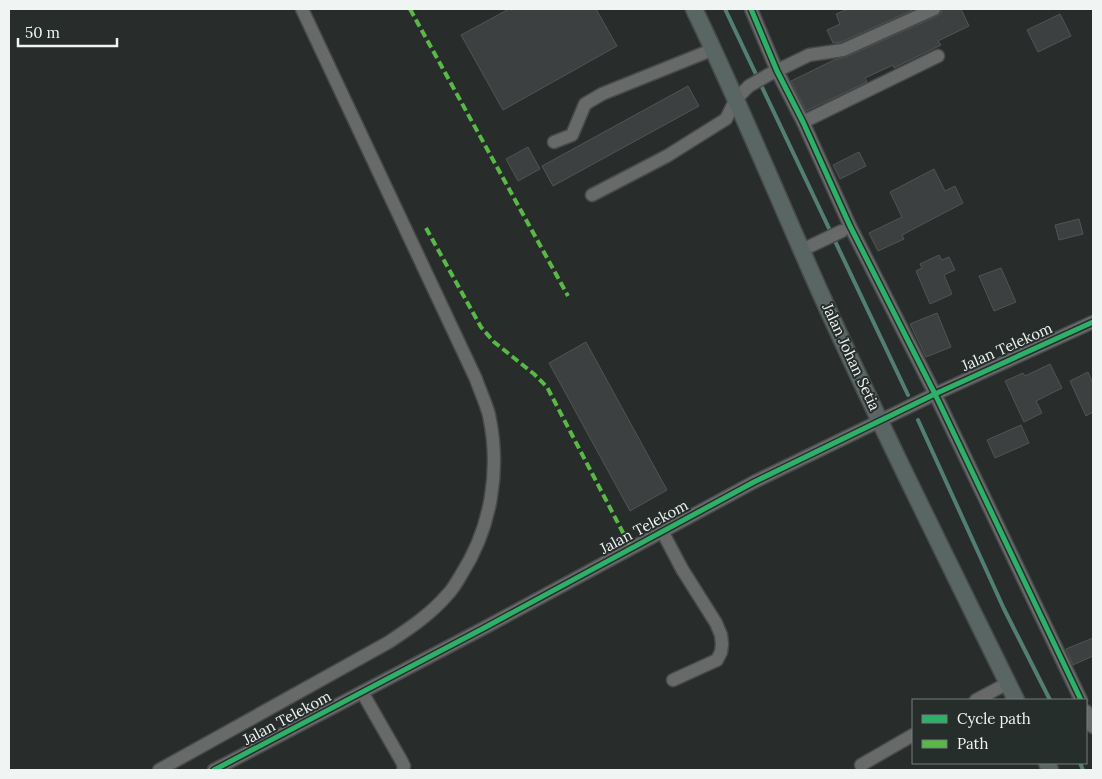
<svg xmlns="http://www.w3.org/2000/svg" width="1102" height="779" font-family="Lora,serif">
	<rect width="100%" height="100%" fill="#282c2b"/>
	<g fill="none" stroke-linecap="round" stroke-linejoin="round">
		<!-- stream -->
		<g stroke="#527e73" stroke-width="4">
			<path d="M 725,9 L 908,395"/>
			<path d="M 918,420 L 1004,609 L 1050,700"/>
			<path d="M 1080,763 L 1083,770"/>
		</g>
	</g>
	<!-- building -->
	<g fill="#3d4040" stroke="#515453">
		<path d="M 509,9 L 596,9 L 617,46 L 503,110 L 461,35 Z"/>
		<path d="M 848,9 L 915,9 L 841,42 L 833,43 L 827,30 L 840,24 L 836,14 Z"/>
		<path d="M 942,9 L 961,9 L 969,26 L 938,41 L 941,45 L 894,68 L 893,65 L 865,78 L 867,82 L 806,111 L 791,81 L 834,60 L 846,57 L 937,16 L 941,13 Z"/>
		<path d="M 1060,14 L 1071,36 L 1038,52 L 1027,30 Z"/>
		<path d="M 688,86 L 699,106 L 553,186 L 542,166 Z"/>
		<path d="M 528,147 L 540,169 L 518,181 L 506,159 Z"/>
		<path d="M 859,152 L 866,166 L 840,179 L 833,165 Z"/>
		<path d="M 934,169 L 945,191 L 955,186 L 963,203 L 902,235 L 904,239 L 878,251 L 869,233 L 902,217 L 890,192 Z"/>
		<path d="M 1079,219 L 1083,234 L 1059,240 L 1055,225 Z"/>
		<path d="M 939,255 L 942,260 L 949,257 L 955,270 L 944,275 L 952,294 L 930,304 L 916,271 L 922,268 L 920,264 Z"/>
		<path d="M 1001,268 L 1016,302 L 994,311 L 979,276 Z"/>
		<path d="M 937,313 L 951,347 L 926,357 L 910,324 Z"/>
		<path d="M 586,342 L 667,490 L 630,511 L 549,363 Z"/>
		<path d="M 1050,364 L 1062,388 L 1036,401 L 1042,413 L 1024,422 L 1005,381 L 1023,373 L 1025,376 Z"/>
		<path d="M 1088,372 L 1093,384 L 1093,412 L 1086,416 L 1070,381 Z"/>
		<path d="M 1021,425 L 1029,443 L 995,458 L 987,440 Z"/>
		<path d="M 1093,638 L 1093,656 L 1073,665 L 1066,649 Z"/>
	</g>
	<g fill="none" stroke-linecap="round" stroke-linejoin="round">
		<!-- minor casing -->
		<g stroke="#464a49" stroke-width="15">
			<g id="minor">
				<path d="M 751,9 L 777,71 L 803,122 L 850,226 L 935,394 L 1081,700"/>
				<path d="M 803,122 L 938,56"/>
				<path d="M 554,142 L 572,135 L 585,104 L 602,94 L 714,49"/>
				<path d="M 592,195 L 667,156 L 726,119 L 736,99 L 749,86 L 768,75 L 809,55 L 843,50 L 934,9"/>
				<path d="M 802,250 L 842,231"/>
				<path d="M 662,531 L 682,569 L 716,623 L 721,635 L 722,644 L 721,652 L 717,660 L 673,680"/>
				<path d="M 362,692 L 401,760 L 404,766 L 403,770"/>
				<path d="M 976,700 L 1008,683"/>
				<path d="M 1086,711 L 1093,727"/>
				<path d="M 861,765 L 913,735"/>
				<path d="M 159,770 L 389,642 C 410,628 431,614 448,594 C 453,589 457,582 461,575 C 491,528 501,471 489,415 C 486,403 480,391 476,379 L 302,9"/>
				<path d="M 214,770 L 484,628 L 754,482 L 935,394 L 1093,322"/>
			</g>
		</g>
		<!-- major casing -->
		<g stroke="#464a49" stroke-width="19">
			<g id="major">
				<path d="M 694,9 C 739,102 778,198 820,292 C 882,430 950,565 1016,700"/>
				<path d="M 1047,763 L 1050,770"/>
			</g>
		</g>
		<!-- minor -->
		<use href="#minor" stroke="#686a6a" stroke-width="12"/>
		<!-- major -->
		<use href="#major" stroke="#596664" stroke-width="16"/>
		<!-- quiet -->
		<g stroke="#58b947" stroke-width="4" stroke-dasharray="8 4" stroke-linecap="butt">
			<path d="M 410,9 L 568,296"/>
			<path d="M 426,228 L 481,327 L 494,342 L 534,374 L 547,387 L 631,548"/>
		</g>
		<!-- cycleway casing -->
		<g stroke="#262e2c" stroke-width="8">
			<g id="cycleway">
				<path d="M 751,9 L 777,71 L 803,122 L 850,226 L 935,394 L 1081,700"/>
				<path d="M 214,770 L 484,628 L 754,482 L 935,394 L 1093,322"/>
			</g>
		</g>
		<!-- cycleway -->
		<use href="#cycleway" stroke="#2db169" stroke-width="5"/>
	</g>
	<g text-anchor="middle" stroke-width="4" stroke-linejoin="round" paint-order="stroke">
		<!-- street labels -->
		<g font-size="15" fill="#f0f4f3" stroke="#262e2c">
			<text transform="translate(1007 347) rotate(-24)" y="5">Jalan Telekom</text>
			<text transform="translate(851 357) rotate(65)" y="5">Jalan Johan Setia</text>
			<text transform="translate(644 527) rotate(-28)" y="5">Jalan Telekom</text>
			<text transform="translate(287 718) rotate(-28)" y="5">Jalan Telekom</text>
		</g>
	</g>
	<!-- border -->
	<rect width="1102" height="779" fill="none" stroke="#f0f4f3" stroke-width="20"/>
	<!-- legend -->
	<rect x="912" y="699" width="175" height="65" fill="#262e2c" stroke="#777d7c"/>
	<rect x="922" y="715" width="25" height="8" fill="#2db169" stroke="#777d7c"/>
	<text x="957" y="724" font-size="15" fill="#f0f4f3">Cycle path</text>
	<rect x="922" y="740" width="25" height="8" fill="#58b947" stroke="#777d7c"/>
	<text x="957" y="749" font-size="15" fill="#f0f4f3">Path</text>
	<!-- scale -->
	<path d="M18 38v8h99v-8" fill="none" stroke="#f0f4f3" stroke-width="2.5"/>
	<text x="25" y="38" font-size="15" fill="#f0f4f3" stroke="#262e2c" stroke-width="4" paint-order="stroke">50 m</text>
</svg>
